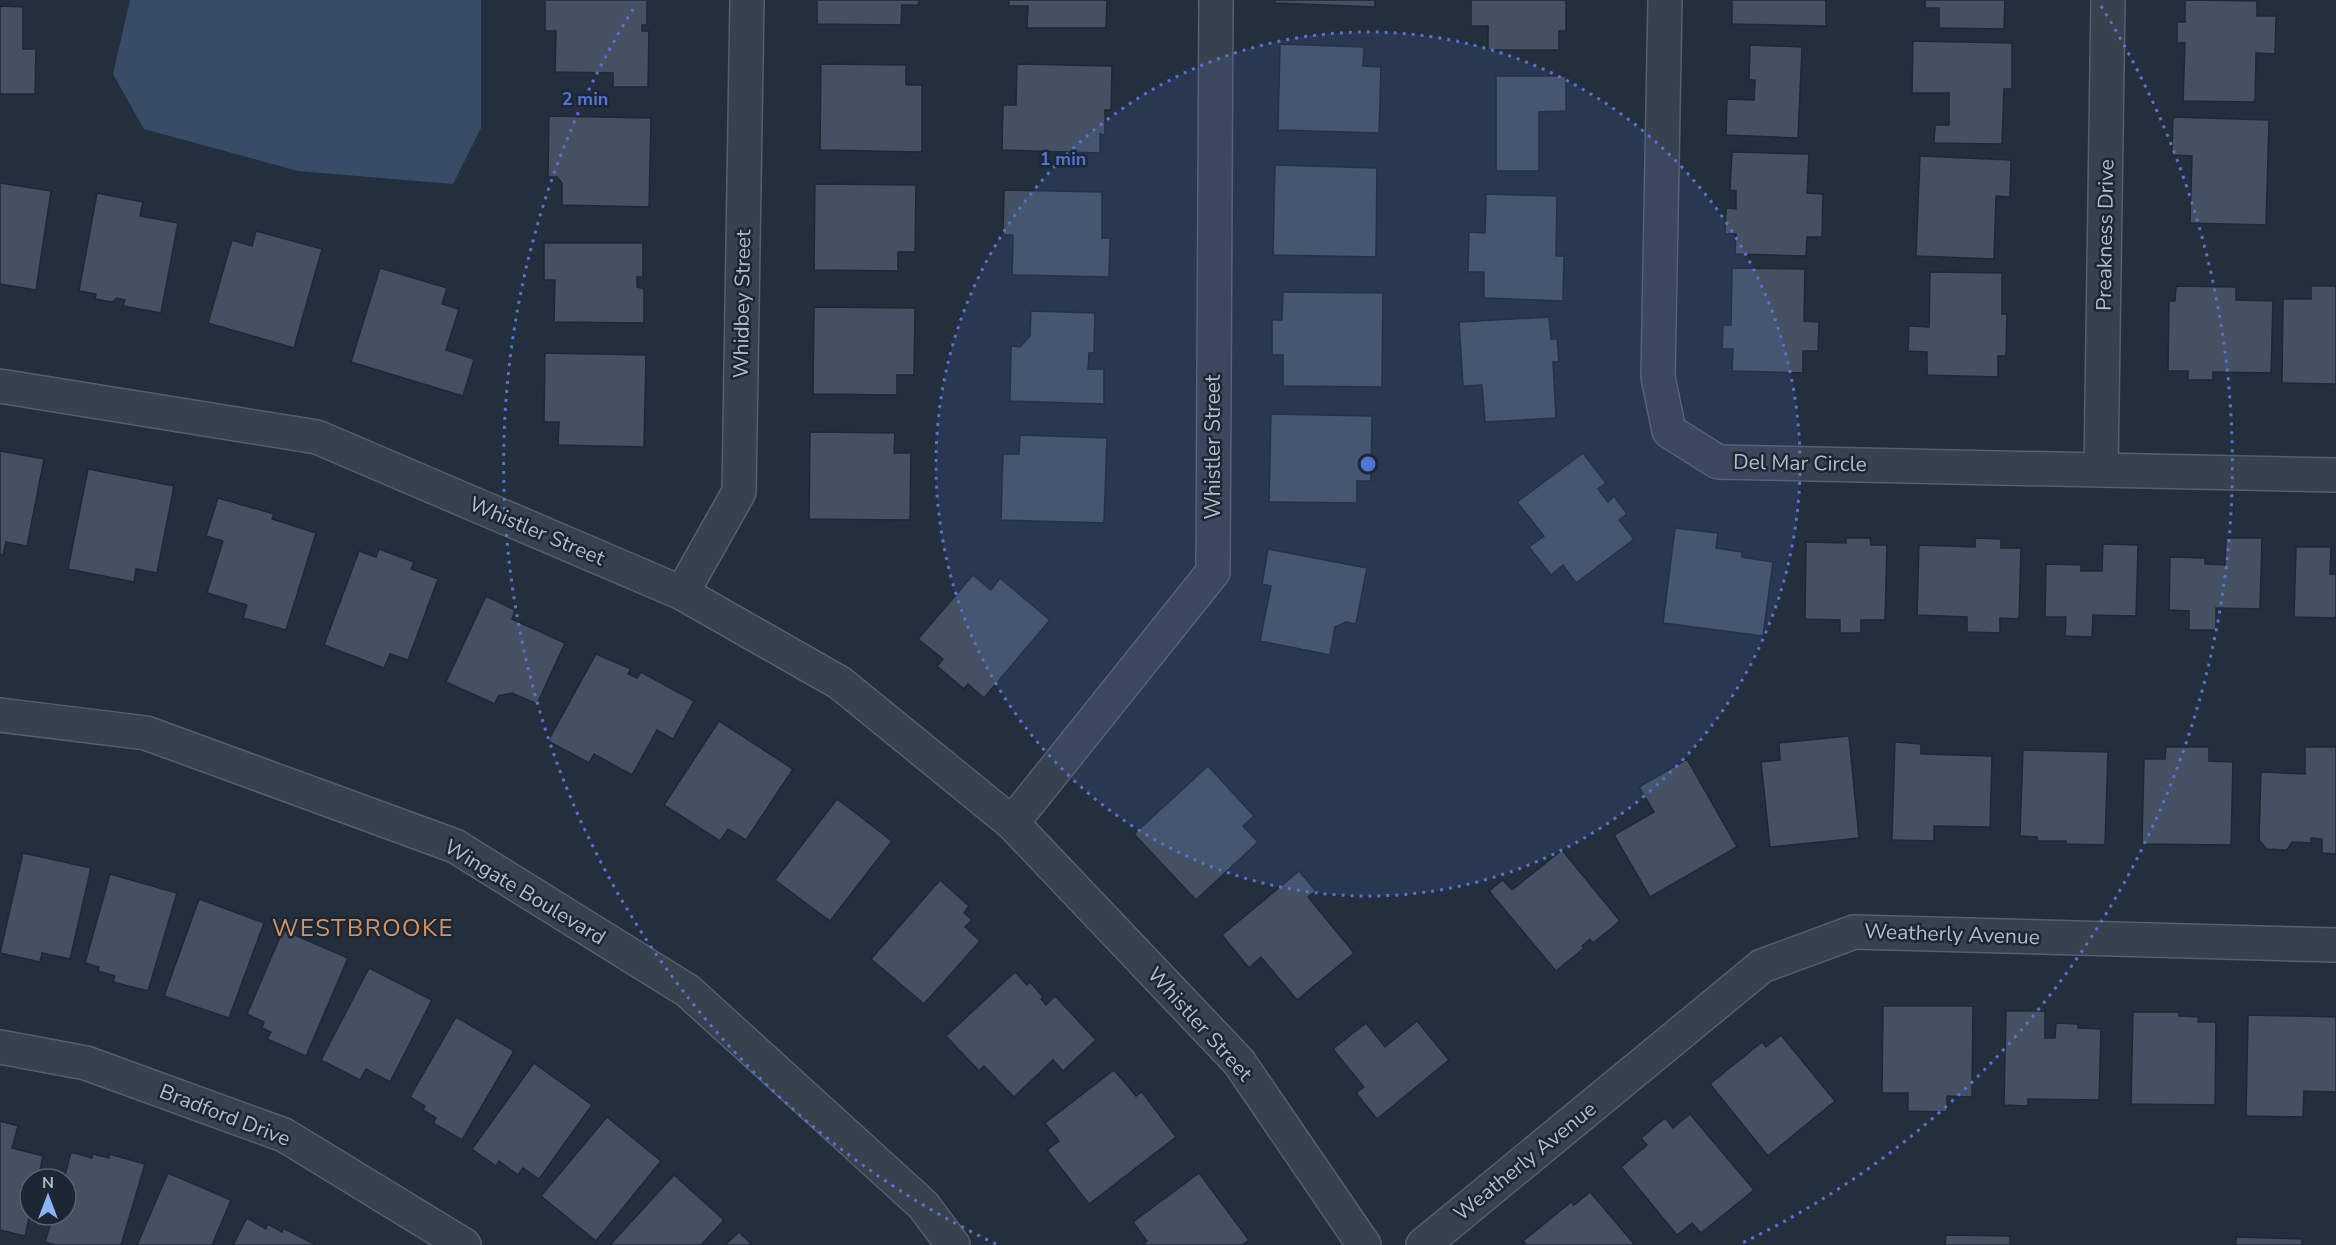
<svg xmlns="http://www.w3.org/2000/svg" width="2336" height="1245" font-family="'Nunito Sans',sans-serif">
	<rect width="100%" height="100%" fill="#242f3e"/>
	<!-- water -->
	<path fill="#394c67" d="M 130,0 L 481,0 L 481,128 L 453,184 L 298,171 L 144,129 L 113,74 Z"/>
	<!-- building -->
	<g fill="#455162" stroke="#1f2835" stroke-width="1.5">
		<path d="M 545,0 L 647,0 L 647,25 L 642,25 L 642,31 L 649,31 L 648,87 L 613,87 L 613,73 L 555,72 L 556,31 L 545,31 Z"/>
		<path d="M 817,0 L 919,0 L 918,5 L 902,5 L 901,25 L 817,24 Z"/>
		<path d="M 1009,0 L 1107,0 L 1106,28 L 1027,28 L 1028,6 L 1009,6 Z"/>
		<path d="M 1275,0 L 1375,0 L 1375,7 L 1275,3 Z"/>
		<path d="M 1471,0 L 1566,0 L 1566,31 L 1559,31 L 1559,50 L 1488,50 L 1488,26 L 1471,26 Z"/>
		<path d="M 1732,0 L 1826,0 L 1826,26 L 1732,24 Z"/>
		<path d="M 1925,0 L 2005,0 L 2004,29 L 1939,28 L 1939,8 L 1925,8 Z"/>
		<path d="M 2185,0 L 2257,1 L 2257,16 L 2276,16 L 2275,54 L 2256,53 L 2255,102 L 2183,101 L 2185,43 L 2177,43 L 2177,22 L 2185,22 Z"/>
		<path d="M 0,6 L 23,7 L 23,49 L 36,49 L 35,94 L 0,94 Z"/>
		<path d="M 1913,41 L 2012,43 L 2012,89 L 2004,89 L 2002,144 L 1934,143 L 1935,125 L 1949,125 L 1949,93 L 1912,93 Z"/>
		<path d="M 1280,44 L 1364,47 L 1363,66 L 1381,67 L 1379,133 L 1278,130 Z"/>
		<path d="M 1750,45 L 1802,47 L 1798,138 L 1726,135 L 1727,99 L 1754,100 L 1755,80 L 1749,80 Z"/>
		<path d="M 821,64 L 906,65 L 906,85 L 922,85 L 922,152 L 820,150 Z"/>
		<path d="M 1017,64 L 1112,66 L 1111,110 L 1105,110 L 1105,135 L 1100,134 L 1100,153 L 1002,150 L 1003,105 L 1016,105 Z"/>
		<path d="M 1496,76 L 1566,76 L 1566,111 L 1539,112 L 1539,171 L 1496,171 Z"/>
		<path d="M 549,116 L 651,118 L 649,207 L 562,205 L 562,183 L 557,177 L 548,177 Z"/>
		<path d="M 2173,117 L 2269,120 L 2266,225 L 2190,223 L 2192,156 L 2172,155 Z"/>
		<path d="M 1732,152 L 1809,154 L 1807,193 L 1823,194 L 1822,237 L 1807,237 L 1806,256 L 1735,254 L 1736,234 L 1725,234 L 1726,208 L 1736,209 L 1736,191 L 1730,190 Z"/>
		<path d="M 1920,156 L 2011,160 L 2010,197 L 1996,196 L 1994,259 L 1916,256 Z"/>
		<path d="M 1275,165 L 1377,168 L 1376,257 L 1273,255 Z"/>
		<path d="M 0,183 L 51,191 L 36,290 L 0,284 Z"/>
		<path d="M 815,184 L 916,185 L 915,252 L 898,252 L 898,271 L 814,270 Z"/>
		<path d="M 1004,190 L 1102,192 L 1102,238 L 1110,238 L 1109,277 L 1012,275 L 1013,235 L 1003,235 Z"/>
		<path d="M 97,193 L 143,202 L 140,216 L 178,223 L 161,313 L 123,306 L 125,300 L 117,298 L 112,302 L 95,299 L 96,294 L 79,291 Z"/>
		<path d="M 1486,194 L 1557,196 L 1556,256 L 1564,256 L 1563,301 L 1484,298 L 1484,272 L 1468,272 L 1469,232 L 1485,233 Z"/>
		<path d="M 256,231 L 322,249 L 294,348 L 208,323 L 232,240 L 252,246 Z"/>
		<path d="M 544,243 L 643,243 L 643,277 L 637,277 L 637,287 L 644,289 L 644,323 L 554,322 L 555,280 L 544,280 Z"/>
		<path d="M 380,268 L 447,288 L 442,304 L 459,309 L 446,350 L 474,359 L 463,396 L 351,362 Z"/>
		<path d="M 1732,268 L 1805,269 L 1804,321 L 1819,322 L 1818,351 L 1803,351 L 1803,373 L 1732,371 L 1733,349 L 1722,349 L 1723,325 L 1731,325 Z"/>
		<path d="M 1930,272 L 2002,273 L 2002,314 L 2007,314 L 2006,356 L 1998,356 L 1998,377 L 1927,375 L 1927,352 L 1908,351 L 1909,326 L 1929,327 Z"/>
		<path d="M 2176,286 L 2236,287 L 2236,300 L 2273,301 L 2271,373 L 2213,372 L 2213,380 L 2188,380 L 2188,371 L 2168,371 L 2169,301 L 2175,301 Z"/>
		<path d="M 2311,286 L 2336,286 L 2336,384 L 2282,383 L 2283,299 L 2311,299 Z"/>
		<path d="M 1283,292 L 1383,293 L 1382,387 L 1283,386 L 1283,355 L 1272,355 L 1272,320 L 1282,320 Z"/>
		<path d="M 814,307 L 915,308 L 914,375 L 897,375 L 897,395 L 813,394 Z"/>
		<path d="M 1031,311 L 1095,313 L 1094,353 L 1089,353 L 1088,369 L 1104,369 L 1104,404 L 1010,401 L 1011,346 L 1020,347 L 1030,336 Z"/>
		<path d="M 1549,317 L 1551,339 L 1557,339 L 1559,362 L 1553,362 L 1556,418 L 1485,422 L 1482,385 L 1463,386 L 1459,322 Z"/>
		<path d="M 545,353 L 646,355 L 644,447 L 558,445 L 559,422 L 544,422 Z"/>
		<path d="M 1271,414 L 1372,416 L 1371,481 L 1357,481 L 1357,503 L 1269,502 Z"/>
		<path d="M 810,432 L 895,433 L 894,453 L 911,453 L 910,520 L 809,519 Z"/>
		<path d="M 1020,435 L 1107,438 L 1104,523 L 1001,520 L 1003,454 L 1019,454 Z"/>
		<path d="M 0,451 L 44,459 L 27,546 L 6,542 L 3,555 L 0,554 Z"/>
		<path d="M 1583,453 L 1606,483 L 1598,489 L 1608,502 L 1614,496 L 1627,514 L 1619,520 L 1634,539 L 1576,583 L 1563,565 L 1551,575 L 1529,547 L 1544,536 L 1517,502 Z"/>
		<path d="M 88,469 L 174,486 L 157,573 L 136,569 L 134,582 L 68,569 Z"/>
		<path d="M 218,498 L 274,514 L 272,519 L 316,533 L 286,630 L 243,618 L 247,605 L 207,593 L 223,541 L 206,536 Z"/>
		<path d="M 1675,528 L 1718,533 L 1716,548 L 1742,552 L 1742,557 L 1773,562 L 1763,636 L 1663,623 Z"/>
		<path d="M 1846,538 L 1870,538 L 1871,545 L 1887,545 L 1885,620 L 1861,620 L 1861,633 L 1840,633 L 1840,620 L 1805,619 L 1806,542 L 1846,543 Z"/>
		<path d="M 1975,538 L 2001,539 L 2001,548 L 2021,548 L 2019,619 L 2000,618 L 2000,633 L 1967,632 L 1967,617 L 1917,615 L 1919,545 L 1975,547 Z"/>
		<path d="M 2226,538 L 2262,538 L 2260,609 L 2216,608 L 2216,630 L 2189,630 L 2189,611 L 2169,610 L 2170,557 L 2205,558 L 2205,564 L 2225,565 Z"/>
		<path d="M 2103,544 L 2138,545 L 2136,616 L 2093,615 L 2092,637 L 2065,636 L 2066,617 L 2045,617 L 2046,564 L 2081,565 L 2081,571 L 2102,571 Z"/>
		<path d="M 2296,547 L 2331,547 L 2330,574 L 2336,574 L 2336,618 L 2294,617 Z"/>
		<path d="M 379,549 L 414,562 L 411,569 L 438,579 L 408,660 L 390,654 L 384,668 L 324,645 L 359,551 L 376,557 Z"/>
		<path d="M 1268,549 L 1367,568 L 1356,624 L 1346,622 L 1335,627 L 1330,655 L 1260,641 L 1271,586 L 1262,584 Z"/>
		<path d="M 973,575 L 991,590 L 1000,578 L 1050,620 L 984,698 L 968,684 L 964,689 L 937,666 L 943,659 L 918,639 Z"/>
		<path d="M 486,596 L 515,610 L 512,619 L 565,643 L 537,704 L 512,693 L 498,696 L 495,704 L 446,682 Z"/>
		<path d="M 596,654 L 631,669 L 628,674 L 637,678 L 641,672 L 694,701 L 673,739 L 657,730 L 632,775 L 594,754 L 589,763 L 548,741 Z"/>
		<path d="M 719,721 L 793,769 L 746,840 L 728,829 L 720,841 L 664,805 Z"/>
		<path d="M 1849,736 L 1859,838 L 1770,847 L 1761,762 L 1780,760 L 1779,743 Z"/>
		<path d="M 1895,742 L 1921,744 L 1921,754 L 1992,756 L 1990,827 L 1934,826 L 1934,841 L 1892,840 Z"/>
		<path d="M 2166,747 L 2209,747 L 2209,761 L 2233,762 L 2231,845 L 2142,844 L 2144,759 L 2165,759 Z"/>
		<path d="M 2305,747 L 2336,747 L 2336,854 L 2322,853 L 2322,839 L 2311,838 L 2311,843 L 2292,842 L 2287,850 L 2267,849 L 2259,840 L 2261,772 L 2305,774 Z"/>
		<path d="M 2023,750 L 2108,752 L 2105,845 L 2066,844 L 2066,841 L 2037,841 L 2037,837 L 2020,836 Z"/>
		<path d="M 1687,759 L 1737,847 L 1650,897 L 1614,835 L 1654,812 L 1639,787 Z"/>
		<path d="M 1208,766 L 1254,816 L 1243,826 L 1258,842 L 1196,900 L 1134,834 Z"/>
		<path d="M 837,799 L 892,841 L 830,921 L 775,880 Z"/>
		<path d="M 1562,850 L 1620,921 L 1593,943 L 1590,939 L 1582,946 L 1584,948 L 1556,971 L 1489,891 L 1503,880 L 1512,890 Z"/>
		<path d="M 23,853 L 91,868 L 70,959 L 42,953 L 40,962 L 0,953 Z"/>
		<path d="M 1299,871 L 1316,891 L 1308,897 L 1354,953 L 1297,1000 L 1261,957 L 1249,968 L 1222,935 Z"/>
		<path d="M 110,874 L 177,893 L 148,991 L 113,982 L 115,976 L 98,971 L 99,967 L 85,963 Z"/>
		<path d="M 940,880 L 969,906 L 964,913 L 972,920 L 965,927 L 980,941 L 924,1004 L 871,959 Z"/>
		<path d="M 199,899 L 264,923 L 229,1018 L 164,996 Z"/>
		<path d="M 283,930 L 348,958 L 306,1056 L 267,1039 L 271,1032 L 262,1028 L 264,1022 L 247,1014 Z"/>
		<path d="M 369,968 L 432,1000 L 390,1082 L 366,1069 L 360,1080 L 321,1060 Z"/>
		<path d="M 1015,972 L 1027,985 L 1030,982 L 1043,997 L 1041,999 L 1046,1005 L 1055,996 L 1096,1040 L 1063,1071 L 1053,1060 L 1014,1097 L 984,1066 L 979,1071 L 946,1036 Z"/>
		<path d="M 1883,1006 L 1973,1006 L 1972,1097 L 1947,1096 L 1947,1112 L 1908,1111 L 1908,1093 L 1882,1093 Z"/>
		<path d="M 2006,1011 L 2045,1011 L 2045,1038 L 2055,1038 L 2056,1023 L 2078,1024 L 2078,1028 L 2101,1029 L 2099,1100 L 2028,1099 L 2028,1106 L 2004,1105 Z"/>
		<path d="M 2133,1012 L 2179,1012 L 2179,1016 L 2199,1017 L 2198,1022 L 2216,1022 L 2215,1105 L 2131,1104 Z"/>
		<path d="M 2248,1015 L 2336,1017 L 2336,1092 L 2304,1091 L 2303,1117 L 2246,1116 Z"/>
		<path d="M 456,1017 L 514,1051 L 462,1140 L 433,1123 L 436,1118 L 423,1110 L 425,1106 L 410,1097 Z"/>
		<path d="M 1417,1021 L 1449,1060 L 1377,1119 L 1356,1093 L 1364,1087 L 1333,1049 L 1366,1023 L 1385,1047 Z"/>
		<path d="M 1781,1035 L 1835,1101 L 1768,1156 L 1710,1084 L 1762,1042 L 1766,1047 Z"/>
		<path d="M 534,1063 L 592,1105 L 539,1179 L 523,1168 L 518,1175 L 499,1161 L 496,1166 L 472,1149 Z"/>
		<path d="M 1114,1070 L 1136,1096 L 1142,1092 L 1176,1137 L 1089,1204 L 1047,1150 L 1059,1141 L 1045,1123 Z"/>
		<path d="M 1690,1114 L 1754,1190 L 1701,1233 L 1692,1223 L 1677,1235 L 1621,1167 L 1647,1145 L 1641,1138 L 1665,1118 L 1673,1128 Z"/>
		<path d="M 607,1117 L 661,1161 L 596,1241 L 541,1196 Z"/>
		<path d="M 0,1121 L 18,1126 L 12,1148 L 43,1156 L 38,1179 L 30,1179 L 30,1213 L 25,1236 L 0,1230 Z"/>
		<path d="M 71,1152 L 92,1158 L 93,1154 L 109,1158 L 109,1154 L 145,1164 L 121,1245 L 55,1245 L 45,1242 L 53,1215 L 66,1215 L 66,1179 L 64,1179 Z"/>
		<path d="M 168,1173 L 231,1200 L 212,1245 L 137,1245 Z"/>
		<path d="M 1199,1173 L 1249,1240 L 1242,1245 L 1142,1245 L 1147,1241 L 1133,1222 Z"/>
		<path d="M 674,1175 L 724,1220 L 701,1245 L 610,1245 Z"/>
		<path d="M 1590,1192 L 1635,1245 L 1526,1245 L 1523,1241 L 1571,1202 L 1574,1205 Z"/>
		<path d="M 247,1218 L 266,1229 L 268,1224 L 282,1232 L 283,1228 L 316,1245 L 233,1245 Z"/>
		<path d="M 739,1232 L 752,1245 L 725,1245 Z"/>
		<path d="M 1946,1235 L 2010,1236 L 2010,1245 L 1945,1245 Z"/>
		<path d="M 2236,1237 L 2302,1239 L 2302,1245 L 2236,1245 Z"/>
	</g>
	<g fill="none" stroke-linecap="round" stroke-linejoin="round">
		<!-- minor casing -->
		<g stroke="#565f6c" stroke-width="36">
			<g id="minor">
				<path d="M 1665,0 L 1658,377 L 1669,431 L 1718,462 L 2336,475"/>
				<path d="M 0,386 L 317,437 L 682,593 L 840,683 L 1012,823 L 1239,1062 L 1364,1245"/>
				<path d="M 2101,470 L 2108,0"/>
				<path d="M 682,593 L 739,492 L 747,0"/>
				<path d="M 0,715 L 146,733 L 455,846 L 688,991 L 923,1205 L 953,1245"/>
				<path d="M 1012,823 L 1213,572 L 1216,0"/>
				<path d="M 0,1047 L 86,1063 L 284,1135 L 464,1245"/>
				<path d="M 1423,1245 L 1762,966 L 1854,932 L 2336,945"/>
			</g>
		</g>
		<!-- minor -->
		<use href="#minor" stroke="#38414e" stroke-width="33"/>
	</g>
	<!-- distance rings -->
	<circle cx="1368" cy="464" r="432" fill="#5274d3" fill-opacity=".12"/>
	<g fill="none" stroke="#5274d3" stroke-width="3" stroke-dasharray="3 6">
		<circle cx="1368" cy="464" r="432"/>
		<path d="M996 1244A864 864 0 0 1 635 6M2101 6A864 864 0 0 1 1740 1244"/>
	</g>
	<g text-anchor="middle" stroke-width="5" stroke-linejoin="round" paint-order="stroke">
		<!-- street labels -->
		<g font-size="21" fill="#b4bcc9" stroke="#1d2633">
			<text transform="translate(2105 235) rotate(-89)" y="7">Preakness Drive</text>
			<text transform="translate(742 304) rotate(-89)" y="7">Whidbey Street</text>
			<text transform="translate(1213 447) rotate(-90)" y="7">Whistler Street</text>
			<text transform="translate(1800 463) rotate(1)" y="7">Del Mar Circle</text>
			<text transform="translate(537 531) rotate(23)" y="7">Whistler Street</text>
			<text transform="translate(525 892) rotate(31)" y="7">Wingate Boulevard</text>
			<text transform="translate(1952 934) rotate(2)" y="7">Weatherly Avenue</text>
			<text transform="translate(1200 1024) rotate(48)" y="7">Whistler Street</text>
			<text transform="translate(225 1115) rotate(21)" y="7">Bradford Drive</text>
			<text transform="translate(1525 1161) rotate(-39)" y="7">Weatherly Avenue</text>
		</g>
		<!-- quarter labels -->
		<g font-size="24" letter-spacing="1.5" fill="#d59563" stroke="#1d2633">
			<text x="363" y="936">WESTBROOKE</text>
		</g>
	</g>
	<circle cx="1368" cy="464" r="9" fill="#5274d3" stroke="#1d2633" stroke-width="3"/>
	<g font-size="18" text-anchor="middle" font-weight="bold" fill="#5274d3" stroke="#1d2633" stroke-width="5" stroke-linejoin="round" paint-order="stroke">
		<text x="585" y="105">2 min</text>
		<text x="1063" y="165">1 min</text>
	</g>
	<!-- north arrow -->
	<g transform="translate(48 1197)"><circle r="28" fill="#1d2633" stroke="#59626f" stroke-width="1.5"/>
	<path d="M0-4.5L10 22L0 15L-10 22Z" fill="#8ab4f8"/>
	<text y="-9" font-size="16" font-weight="bold" text-anchor="middle" fill="#b4bcc9">N</text>
	</g>
</svg>
